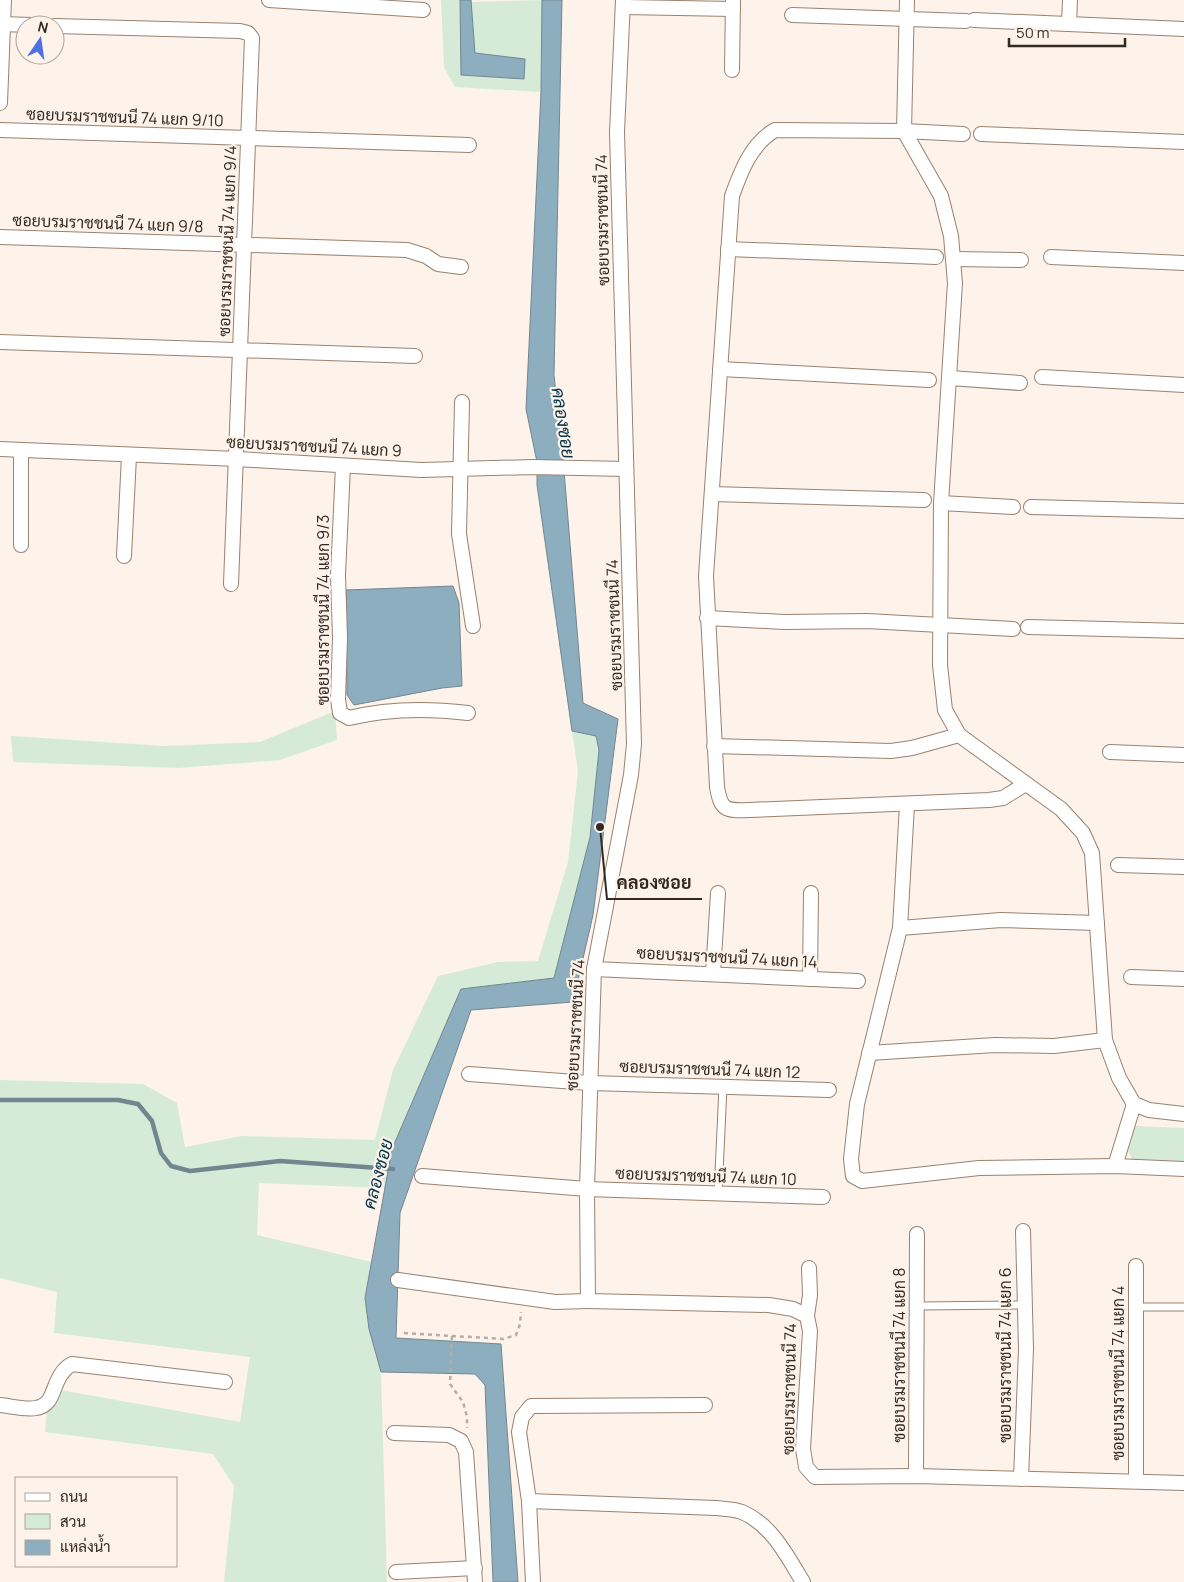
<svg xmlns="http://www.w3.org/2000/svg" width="1184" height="1582" font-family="Manrope,Sarabun,sans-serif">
	<rect width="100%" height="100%" fill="#fdf3eb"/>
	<!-- green -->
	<g fill="#d5ebd7">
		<path d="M 441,0 L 460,0 L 462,75 L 523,79 L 525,59 L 475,53 L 471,2 L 542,0 L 541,92 L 455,87 L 444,67 Z"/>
		<path d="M 335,711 L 337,740 L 280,760 L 178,768 L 13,762 L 11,736 L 165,746 L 260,742 Z"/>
		<path d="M 572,731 L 596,736 L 599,750 L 590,837 L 554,979 L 461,989 L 392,1149 L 385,1188 L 259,1183 L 257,1235 L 372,1262 L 365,1298 L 369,1329 L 381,1372 L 387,1582 L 224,1582 L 234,1486 L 213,1454 L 45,1432 L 49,1388 L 240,1422 L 250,1357 L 54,1333 L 57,1292 L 0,1278 L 0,1080 L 143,1084 L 177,1103 L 185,1147 L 242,1136 L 375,1140 L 393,1070 L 438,976 L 498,962 L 538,961 L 568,862 L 578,771 Z"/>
		<path d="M 1135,1126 L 1184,1128 L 1184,1161 L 1133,1161 L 1128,1150 Z"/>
	</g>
	<!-- water -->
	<g fill="#8daebf" stroke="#728690">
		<path d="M 460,0 L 471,0 L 475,53 L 525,59 L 524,79 L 461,75 Z"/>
		<path d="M 542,0 L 562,0 L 554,375 L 563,458 L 583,703 L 618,719 L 593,915 L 573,1002 L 471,1010 L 400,1213 L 396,1338 L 501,1344 L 518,1582 L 493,1582 L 485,1385 L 475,1374 L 381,1372 L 369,1329 L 365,1298 L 392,1149 L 461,989 L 554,978 L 590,837 L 599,750 L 596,736 L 572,731 L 537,485 L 537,462 L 526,409 L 541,92 Z"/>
		<path d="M 453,586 L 459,603 L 462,686 L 442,688 L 354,705 L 347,695 L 346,590 Z"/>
	</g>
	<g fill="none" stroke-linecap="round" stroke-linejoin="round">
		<!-- stream -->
		<path stroke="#728690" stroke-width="4.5" d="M 0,1100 L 118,1100 L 138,1104 L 152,1121 L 161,1153 L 171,1166 L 190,1171 L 280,1161 L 393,1169"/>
		<!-- lane casing -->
		<g stroke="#988270" stroke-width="9">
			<g id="lane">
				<path d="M 718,1194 L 723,1087"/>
				<path d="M 918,1306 L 1025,1305"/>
				<path d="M 1136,1307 L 1184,1307"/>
			</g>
		</g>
		<!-- street casing -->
		<g stroke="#988270" stroke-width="16">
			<g id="street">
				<path d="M 269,0 L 423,10"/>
				<path d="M 623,0 L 617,132 L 634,744 L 631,775 L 594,969 L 587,1189 L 588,1301 L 769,1305 L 793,1309 L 807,1316 L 810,1331 L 803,1449 L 806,1467 L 815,1477 L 916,1476 L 1184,1483"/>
				<path d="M 907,0 L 904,131 L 941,196 L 951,236 L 955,283 L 941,503 L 940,665 L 945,710 L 959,735 L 1061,809 L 1083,833 L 1092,853 L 1105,1040 L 1119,1078 L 1134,1104 L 1149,1110 L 1184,1114"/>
				<path d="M 623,7 L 733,9"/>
				<path d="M 792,15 L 966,21"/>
				<path d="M 974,20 L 1184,29"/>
				<path d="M 0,24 L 32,25"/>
				<path d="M 1069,24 L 1070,0"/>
				<path d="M 55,26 L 240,31 L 248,33 L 252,38 L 231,584"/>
				<path d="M 732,70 L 733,1"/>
				<path d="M 0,103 L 4,0"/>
				<path d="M 0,130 L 469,145"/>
				<path d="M 963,134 L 904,131 L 775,130 C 751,144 741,171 732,196 L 706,576 L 717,787 C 721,810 725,811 749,810 L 989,800 L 1003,798 L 1024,785"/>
				<path d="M 981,134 L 1184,142"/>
				<path d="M 0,237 L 407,250 L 426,256 L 438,264 L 461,267"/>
				<path d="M 728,249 L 936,257"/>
				<path d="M 1051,257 L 1184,263"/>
				<path d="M 954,259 L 1021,260"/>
				<path d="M 0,342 L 415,356"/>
				<path d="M 720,369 L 929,380"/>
				<path d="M 1042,377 L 1184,385"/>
				<path d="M 950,378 L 1020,383"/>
				<path d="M 462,402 L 459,534 L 473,626"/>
				<path d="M 0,449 L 237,459 L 421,470 L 533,467 L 626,469"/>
				<path d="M 343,466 L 338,575 L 340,638 L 338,699 L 340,713 L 349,718 C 389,708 427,708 468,713"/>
				<path d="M 712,494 L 924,500"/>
				<path d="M 941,503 L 1013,507"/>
				<path d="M 1031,507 L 1184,511"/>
				<path d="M 21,545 L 21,451"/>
				<path d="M 124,556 L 129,456"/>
				<path d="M 707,618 L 784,622 L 867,621 L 1013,629"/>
				<path d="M 1028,627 L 1184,631"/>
				<path d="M 714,746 L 891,751 L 912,748 L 959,735"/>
				<path d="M 1110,752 L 1184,755"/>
				<path d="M 907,805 L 900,928 L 857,1104 L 851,1159 L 853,1176 L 862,1181 L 979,1168 L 1115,1166 L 1184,1169"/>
				<path d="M 1118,865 L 1184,867"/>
				<path d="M 900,928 L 1001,920 L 1097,923"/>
				<path d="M 594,969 L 858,981"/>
				<path d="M 713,974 L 718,893"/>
				<path d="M 1131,977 L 1184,979"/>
				<path d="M 810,979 L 811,893"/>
				<path d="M 869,1053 L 995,1045 L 1054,1046 L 1105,1040"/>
				<path d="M 469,1074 L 589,1083 L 829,1090"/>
				<path d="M 1115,1166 L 1134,1104"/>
				<path d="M 422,1176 L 587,1189 L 823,1197"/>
				<path d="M 398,1280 L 555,1302 L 588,1301"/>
				<path d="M 807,1316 L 810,1295 L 809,1268"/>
				<path d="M 0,1405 C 11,1406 25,1410 36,1408 C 58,1405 50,1376 72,1364 L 225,1382"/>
				<path d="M 394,1433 L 449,1435 L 461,1441 L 466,1452 L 475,1582"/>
				<path d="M 916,1476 L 917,1234"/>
				<path d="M 1021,1479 L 1026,1349 L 1023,1231"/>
				<path d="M 1136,1480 L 1136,1266"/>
				<path d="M 529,1501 L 716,1508 C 724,1509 735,1509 742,1512 C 772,1525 787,1556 803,1582"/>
				<path d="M 396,1572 L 475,1568"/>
				<path d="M 533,1582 L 529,1501 L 519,1432 L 522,1417 L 531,1406 L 705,1405"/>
			</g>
		</g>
		<!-- path -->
		<g stroke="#b7ada5" stroke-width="2.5" stroke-dasharray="4 4" stroke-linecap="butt">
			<path d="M 404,1333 L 503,1339 L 516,1335 L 520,1324 L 521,1312"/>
			<path d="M 452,1336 L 450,1384 L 463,1402 L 467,1417 L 467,1428"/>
		</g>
		<!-- lane -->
		<use href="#lane" stroke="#fff" stroke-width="7"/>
		<!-- street -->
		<use href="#street" stroke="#fff" stroke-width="14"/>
	</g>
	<g text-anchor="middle" stroke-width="4.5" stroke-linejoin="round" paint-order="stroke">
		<!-- street labels -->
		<g font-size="16" fill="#332a22" stroke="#fdf3eb">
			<text transform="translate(125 117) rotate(2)" y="6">ซอยบรมราชชนนี 74 แยก 9/10</text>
			<text transform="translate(602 220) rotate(-91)" y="6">ซอยบรมราชชนนี 74</text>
			<text transform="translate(108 223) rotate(2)" y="6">ซอยบรมราชชนนี 74 แยก 9/8</text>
			<text transform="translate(227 241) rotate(-88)" y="6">ซอยบรมราชชนนี 74 แยก 9/4</text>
			<text transform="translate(314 446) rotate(3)" y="6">ซอยบรมราชชนนี 74 แยก 9</text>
			<text transform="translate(323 610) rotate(-90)" y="6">ซอยบรมราชชนนี 74 แยก 9/3</text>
			<text transform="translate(614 625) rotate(-92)" y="6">ซอยบรมราชชนนี 74</text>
			<text transform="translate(727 957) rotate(3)" y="6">ซอยบรมราชชนนี 74 แยก 14</text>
			<text transform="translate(575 1025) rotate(-87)" y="6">ซอยบรมราชชนนี 74</text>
			<text transform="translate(710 1069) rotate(2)" y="6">ซอยบรมราชชนนี 74 แยก 12</text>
			<text transform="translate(706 1176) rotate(2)" y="6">ซอยบรมราชชนนี 74 แยก 10</text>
			<text transform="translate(899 1355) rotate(-90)" y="6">ซอยบรมราชชนนี 74 แยก 8</text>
			<text transform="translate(1005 1355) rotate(-90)" y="6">ซอยบรมราชชนนี 74 แยก 6</text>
			<text transform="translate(1118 1373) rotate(-90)" y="6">ซอยบรมราชชนนี 74 แยก 4</text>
			<text transform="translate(789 1389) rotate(-89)" y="6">ซอยบรมราชชนนี 74</text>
		</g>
		<!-- water labels -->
		<g font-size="18" font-style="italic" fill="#043447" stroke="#fdf3eb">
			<text transform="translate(563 423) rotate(81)" y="6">คลองซอย</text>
			<text transform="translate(378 1174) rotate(-75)" y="6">คลองซอย</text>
		</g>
	</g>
	<!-- callouts -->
	<path fill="none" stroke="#332a22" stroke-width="2" d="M600 827L607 899H702"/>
	<circle fill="#332a22" stroke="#fdf3eb" stroke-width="2" cx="600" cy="827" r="5"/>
	<g font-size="18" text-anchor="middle" font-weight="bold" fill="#332a22" stroke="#fdf3eb" stroke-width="4.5" stroke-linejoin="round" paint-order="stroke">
		<text x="654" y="889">คลองซอย</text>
	</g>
	<!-- legend -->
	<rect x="15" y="1477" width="162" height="90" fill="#fdf3eb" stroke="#aca39b"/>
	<rect x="25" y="1493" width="25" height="8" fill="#ffffff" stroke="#aca39b"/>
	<text x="60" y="1502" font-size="15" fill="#332a22">ถนน</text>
	<rect x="25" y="1514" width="25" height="15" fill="#d5ebd7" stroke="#aca39b"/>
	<text x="60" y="1527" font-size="15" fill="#332a22">สวน</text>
	<rect x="25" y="1540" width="25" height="15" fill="#8daebf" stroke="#aca39b"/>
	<text x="60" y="1552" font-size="15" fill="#332a22">แหล่งน้ำ</text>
	<!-- north arrow -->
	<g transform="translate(40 40) rotate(13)"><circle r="24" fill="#fdf3eb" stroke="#aca39b"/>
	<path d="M0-4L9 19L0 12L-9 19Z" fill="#506fe4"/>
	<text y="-8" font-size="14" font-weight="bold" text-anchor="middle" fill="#332a22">N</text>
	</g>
	<!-- scale -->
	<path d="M1009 38v8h116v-8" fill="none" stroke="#332a22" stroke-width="2.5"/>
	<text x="1016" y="38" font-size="15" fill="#332a22" stroke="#fdf3eb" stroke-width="4" paint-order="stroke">50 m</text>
</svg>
